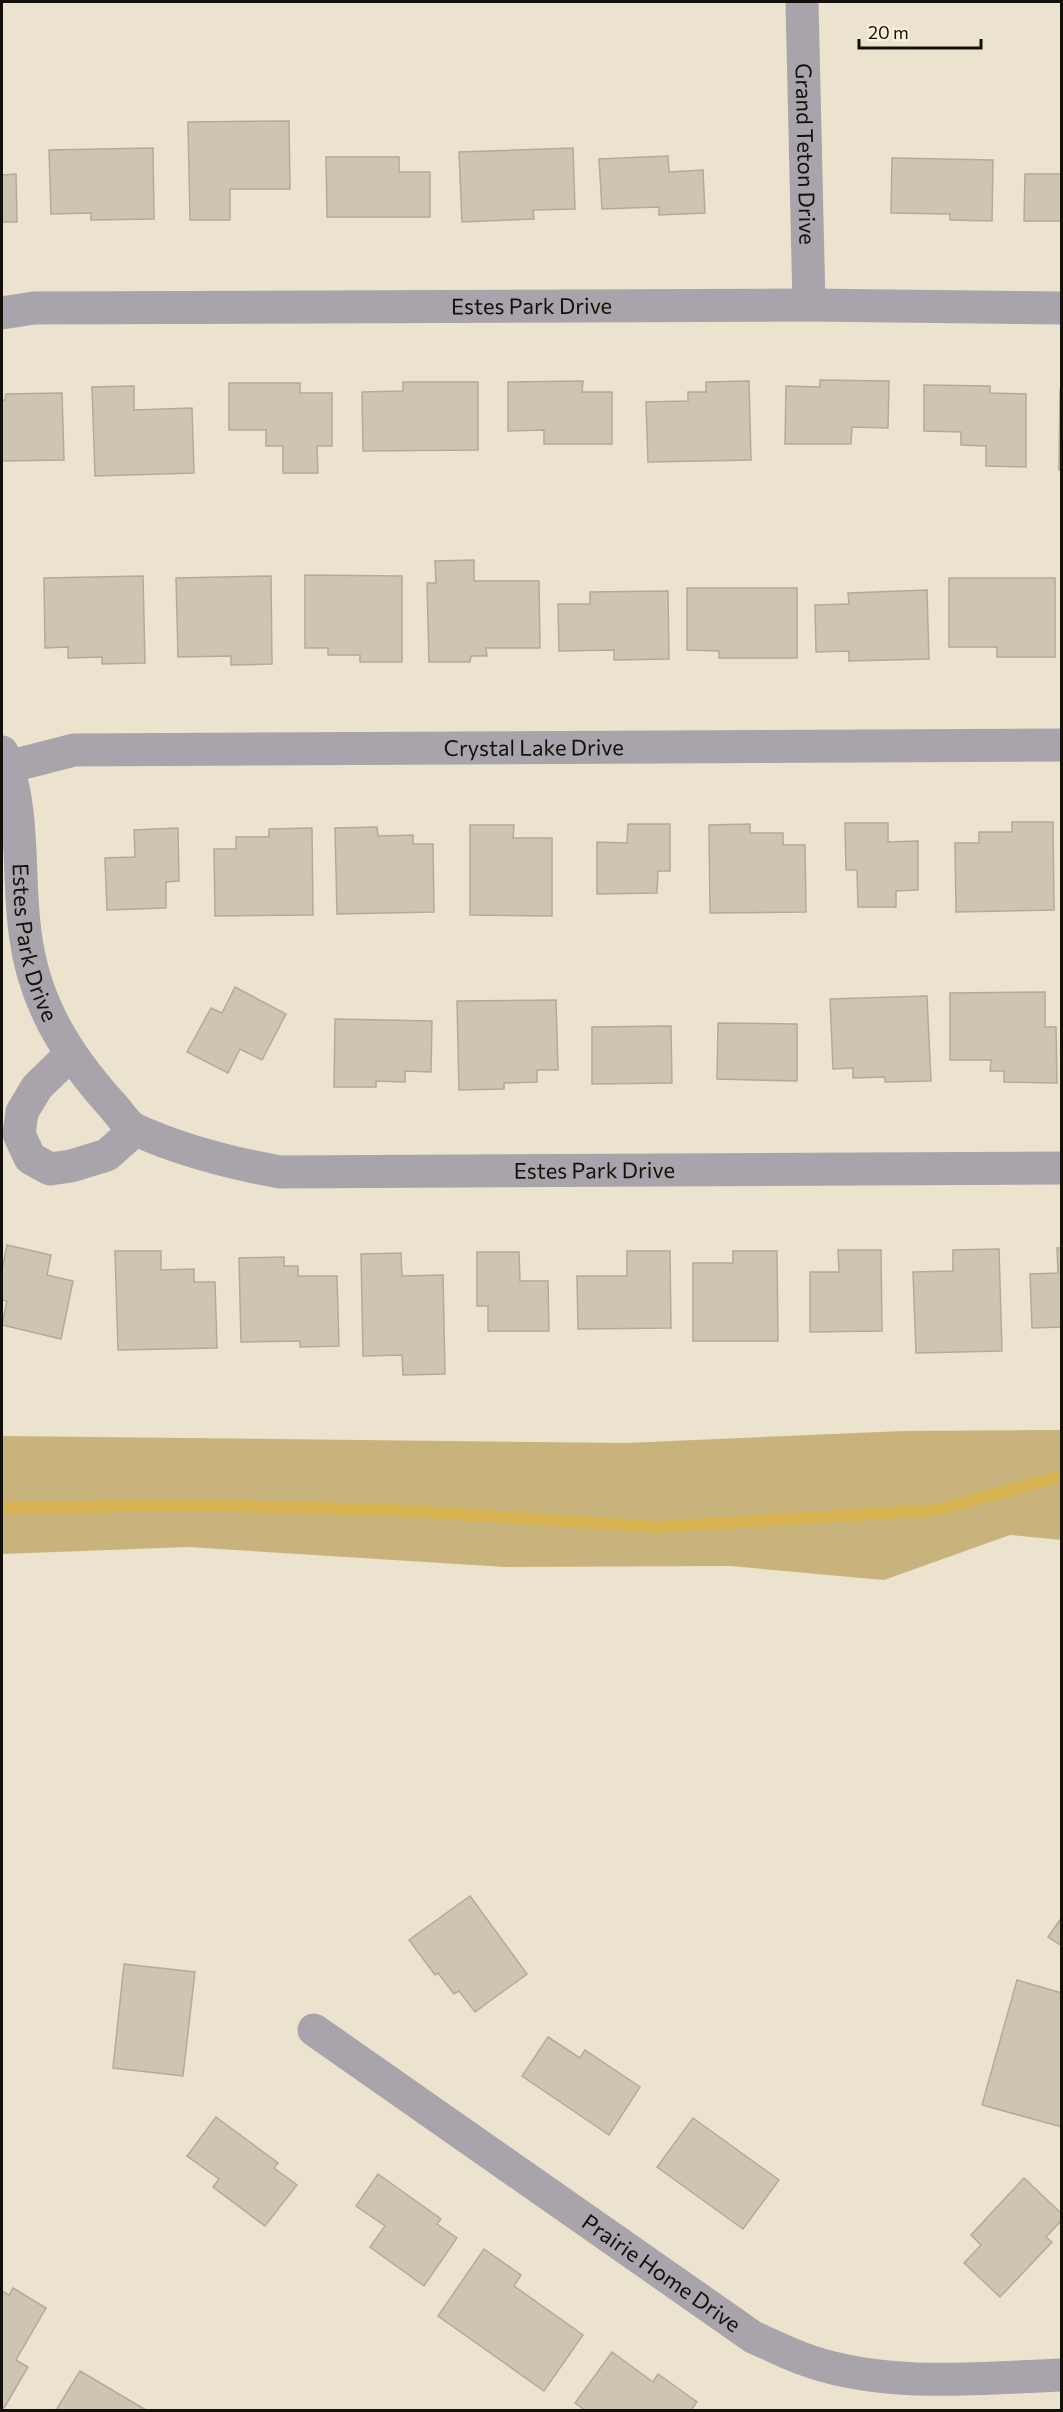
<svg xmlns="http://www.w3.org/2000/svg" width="1063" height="2412" font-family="Commissioner,sans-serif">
	<rect width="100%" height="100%" fill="#ece3ce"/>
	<!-- green -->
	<path fill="#c8b37c" d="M 1061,1430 L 1061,1540 L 1010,1535 L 884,1580 L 730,1566 L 505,1567 L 188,1547 L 2,1554 L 2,1436 L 626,1443 L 903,1431 Z"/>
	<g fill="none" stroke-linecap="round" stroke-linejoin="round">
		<!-- stream -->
		<path stroke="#d7b351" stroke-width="12" d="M 2,1508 L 197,1505 L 392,1510 L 656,1527 L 937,1510 L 1062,1476"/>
	</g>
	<!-- building -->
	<g fill="#cdc5b0" stroke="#b3ab96" stroke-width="1.5">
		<path d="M 289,121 L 290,189 L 230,189 L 230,220 L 190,220 L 188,122 Z"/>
		<path d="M 153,148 L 154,219 L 91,220 L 91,213 L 51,214 L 49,150 Z"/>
		<path d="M 573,148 L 575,209 L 533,210 L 534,219 L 462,222 L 459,152 Z"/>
		<path d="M 668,156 L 669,172 L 703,170 L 705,213 L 659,215 L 659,207 L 602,209 L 599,159 Z"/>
		<path d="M 326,157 L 399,157 L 399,172 L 430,172 L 430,217 L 327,217 Z"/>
		<path d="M 892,158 L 993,160 L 992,221 L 950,220 L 950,214 L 891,213 Z"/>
		<path d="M 16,174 L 17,222 L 2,222 L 2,175 Z"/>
		<path d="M 1025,174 L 1062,174 L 1062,221 L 1024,221 Z"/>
		<path d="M 820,380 L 889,381 L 888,428 L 852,427 L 851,444 L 785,444 L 786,386 L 820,387 Z"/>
		<path d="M 583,381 L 582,392 L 612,392 L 612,444 L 544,444 L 544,430 L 508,431 L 508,382 Z"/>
		<path d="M 749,381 L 751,460 L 648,462 L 646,402 L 688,401 L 688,392 L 706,392 L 706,382 Z"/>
		<path d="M 403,382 L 478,382 L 478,450 L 363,451 L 362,392 L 403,391 Z"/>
		<path d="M 229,383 L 300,383 L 300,393 L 332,393 L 332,446 L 317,446 L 318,473 L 283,473 L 283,446 L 266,446 L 266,430 L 229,430 Z"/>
		<path d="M 924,385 L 990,386 L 990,393 L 1026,394 L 1026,467 L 986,466 L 986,446 L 961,445 L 961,432 L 924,431 Z"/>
		<path d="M 134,386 L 134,410 L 192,408 L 194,473 L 95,476 L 92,387 Z"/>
		<path d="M 1060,389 L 1062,389 L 1062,470 L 1059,470 Z"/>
		<path d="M 62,393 L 64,460 L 2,461 L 2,400 L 5,400 L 6,394 Z"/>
		<path d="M 474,560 L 474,581 L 539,581 L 540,648 L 486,648 L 487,656 L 471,656 L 470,662 L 429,662 L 427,583 L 436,583 L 435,561 Z"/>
		<path d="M 305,575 L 402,576 L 402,662 L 360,662 L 360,655 L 328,655 L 328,648 L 305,648 Z"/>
		<path d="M 143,576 L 145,663 L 102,664 L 102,657 L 68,658 L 68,647 L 45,648 L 44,578 Z"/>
		<path d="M 271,576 L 272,664 L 231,665 L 231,656 L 178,657 L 176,578 Z"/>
		<path d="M 949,578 L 1055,578 L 1055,657 L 997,657 L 997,647 L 949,647 Z"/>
		<path d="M 687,588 L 797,588 L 797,658 L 719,658 L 719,651 L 687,650 Z"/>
		<path d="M 927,590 L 929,659 L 849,661 L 849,651 L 816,652 L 815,605 L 849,604 L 848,593 Z"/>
		<path d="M 668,591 L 669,659 L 614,660 L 614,650 L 559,651 L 558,604 L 590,604 L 590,592 Z"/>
		<path d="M 1012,822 L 1053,822 L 1054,910 L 956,912 L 955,843 L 979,843 L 979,832 L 1012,832 Z"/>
		<path d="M 845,823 L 888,823 L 888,842 L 918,841 L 918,890 L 896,891 L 896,907 L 858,907 L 857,870 L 846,870 Z"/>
		<path d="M 628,824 L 670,824 L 670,871 L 658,871 L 657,893 L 597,894 L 597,842 L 627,843 Z"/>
		<path d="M 750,824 L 750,833 L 783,833 L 783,845 L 805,845 L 806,912 L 710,913 L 709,825 Z"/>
		<path d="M 470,825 L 514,825 L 513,838 L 552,838 L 552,916 L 470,915 Z"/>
		<path d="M 377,827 L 378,836 L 413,835 L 413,844 L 433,844 L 434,912 L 337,914 L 335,828 Z"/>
		<path d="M 178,828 L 179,881 L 166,882 L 166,908 L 107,910 L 105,858 L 135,857 L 134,830 Z"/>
		<path d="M 312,828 L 313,915 L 215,916 L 214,849 L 236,849 L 236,837 L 269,837 L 269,829 Z"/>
		<path d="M 235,987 L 286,1014 L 262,1060 L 240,1049 L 228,1073 L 187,1052 L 211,1008 L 222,1013 Z"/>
		<path d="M 1045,992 L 1045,1027 L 1056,1027 L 1057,1083 L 1004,1082 L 1004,1071 L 990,1071 L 991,1060 L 950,1060 L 950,993 Z"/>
		<path d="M 927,996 L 931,1081 L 885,1082 L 885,1077 L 853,1078 L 853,1068 L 833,1069 L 830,999 Z"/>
		<path d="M 556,1000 L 558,1070 L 537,1070 L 537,1082 L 504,1083 L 504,1089 L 459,1090 L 457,1001 Z"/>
		<path d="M 335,1019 L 432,1021 L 431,1072 L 405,1071 L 405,1082 L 376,1081 L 376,1087 L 334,1087 Z"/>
		<path d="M 718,1023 L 797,1024 L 797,1081 L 717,1079 Z"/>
		<path d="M 671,1026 L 672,1083 L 592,1084 L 592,1027 Z"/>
		<path d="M 7,1245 L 51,1255 L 47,1275 L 73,1281 L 61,1339 L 2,1325 L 7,1301 L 2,1300 L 2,1270 Z"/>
		<path d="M 1057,1248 L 1062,1248 L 1062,1327 L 1032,1328 L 1030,1274 L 1058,1273 Z"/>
		<path d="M 999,1249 L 1002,1351 L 916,1353 L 913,1272 L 953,1271 L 953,1250 Z"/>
		<path d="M 838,1250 L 881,1250 L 882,1331 L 810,1332 L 810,1272 L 839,1272 Z"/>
		<path d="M 115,1251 L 161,1251 L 161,1270 L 194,1269 L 194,1282 L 215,1282 L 217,1348 L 118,1350 Z"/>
		<path d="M 627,1251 L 670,1251 L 671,1328 L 578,1329 L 577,1276 L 627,1276 Z"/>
		<path d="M 733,1251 L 777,1251 L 778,1341 L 693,1341 L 693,1263 L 733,1263 Z"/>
		<path d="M 477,1252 L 519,1252 L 520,1281 L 548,1281 L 549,1331 L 488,1331 L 488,1306 L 477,1306 Z"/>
		<path d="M 401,1253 L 402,1276 L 443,1275 L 445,1374 L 403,1375 L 402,1355 L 363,1356 L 361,1254 Z"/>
		<path d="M 284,1257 L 284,1266 L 298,1266 L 298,1276 L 337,1276 L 339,1346 L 300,1347 L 300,1341 L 241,1342 L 239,1258 Z"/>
		<path d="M 470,1896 L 527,1974 L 475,2012 L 459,1991 L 454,1994 L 438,1973 L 435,1975 L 409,1940 Z"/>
		<path d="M 1062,1917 L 1062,1946 L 1048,1937 Z"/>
		<path d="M 124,1964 L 195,1972 L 183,2076 L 113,2068 Z"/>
		<path d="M 1017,1980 L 1062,1993 L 1062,2127 L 982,2105 Z"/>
		<path d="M 548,2037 L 580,2058 L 585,2050 L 640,2087 L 609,2135 L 522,2076 Z"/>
		<path d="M 216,2117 L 278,2163 L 274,2168 L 297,2185 L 265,2226 L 213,2187 L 219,2179 L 187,2156 Z"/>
		<path d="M 693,2118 L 779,2180 L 743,2229 L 657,2167 Z"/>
		<path d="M 378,2174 L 441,2219 L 437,2224 L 457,2238 L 424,2286 L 370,2247 L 385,2226 L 356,2206 Z"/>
		<path d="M 1024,2178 L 1062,2214 L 1062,2220 L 1046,2237 L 1052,2242 L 1000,2297 L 964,2263 L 981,2245 L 971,2235 Z"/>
		<path d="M 484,2249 L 521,2275 L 514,2286 L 583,2335 L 544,2391 L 438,2316 Z"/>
		<path d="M 13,2288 L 46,2308 L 16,2360 L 28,2367 L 4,2408 L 2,2406 L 2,2291 L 9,2295 Z"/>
		<path d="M 612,2352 L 653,2382 L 658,2374 L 697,2402 L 691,2410 L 585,2410 L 575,2403 Z"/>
		<path d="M 80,2371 L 146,2410 L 56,2410 Z"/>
	</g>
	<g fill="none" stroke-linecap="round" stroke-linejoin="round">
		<!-- minor -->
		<g stroke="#a9a3ab" stroke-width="33">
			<path id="s1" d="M 802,2 L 809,305"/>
			<path id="s2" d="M 2,313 L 34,308 L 809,305 L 1062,308"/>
			<path id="s3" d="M 2,752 C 26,808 17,873 25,932 C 33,1001 66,1054 111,1104 C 118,1111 127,1126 136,1130 C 183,1151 229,1163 280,1172 L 1062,1168"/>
			<path id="s4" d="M 8,767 L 74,750 L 1062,745"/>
			<path d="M 70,1055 L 37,1087 L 22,1112 L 19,1134 L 30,1158 L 50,1169 L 71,1166 L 107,1155 L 135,1130"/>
			<path id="s5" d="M 314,2030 L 753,2337 C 772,2345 792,2356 812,2362 C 891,2388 980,2378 1062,2375"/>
		</g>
	</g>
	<g text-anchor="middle" stroke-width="4.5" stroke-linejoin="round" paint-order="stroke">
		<!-- street labels -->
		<g font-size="22" fill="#121008" stroke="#f9f0db">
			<text dy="8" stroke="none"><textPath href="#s1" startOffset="152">Grand Teton Drive</textPath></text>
			<text dy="8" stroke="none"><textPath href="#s2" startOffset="530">Estes Park Drive</textPath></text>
			<text dy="8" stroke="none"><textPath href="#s4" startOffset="528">Crystal Lake Drive</textPath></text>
			<text dy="8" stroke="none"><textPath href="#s3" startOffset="194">Estes Park Drive</textPath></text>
			<text dy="8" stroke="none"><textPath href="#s3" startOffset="879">Estes Park Drive</textPath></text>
			<text dy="8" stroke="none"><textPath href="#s5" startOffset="424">Prairie Home Drive</textPath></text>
		</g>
	</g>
	<!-- border -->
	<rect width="1063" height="2412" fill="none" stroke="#121008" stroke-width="6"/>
	<!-- scale -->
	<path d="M859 39v9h122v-9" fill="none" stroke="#121008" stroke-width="3"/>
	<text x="868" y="39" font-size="18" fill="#121008" stroke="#f9f0db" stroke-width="4.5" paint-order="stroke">20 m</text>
</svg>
